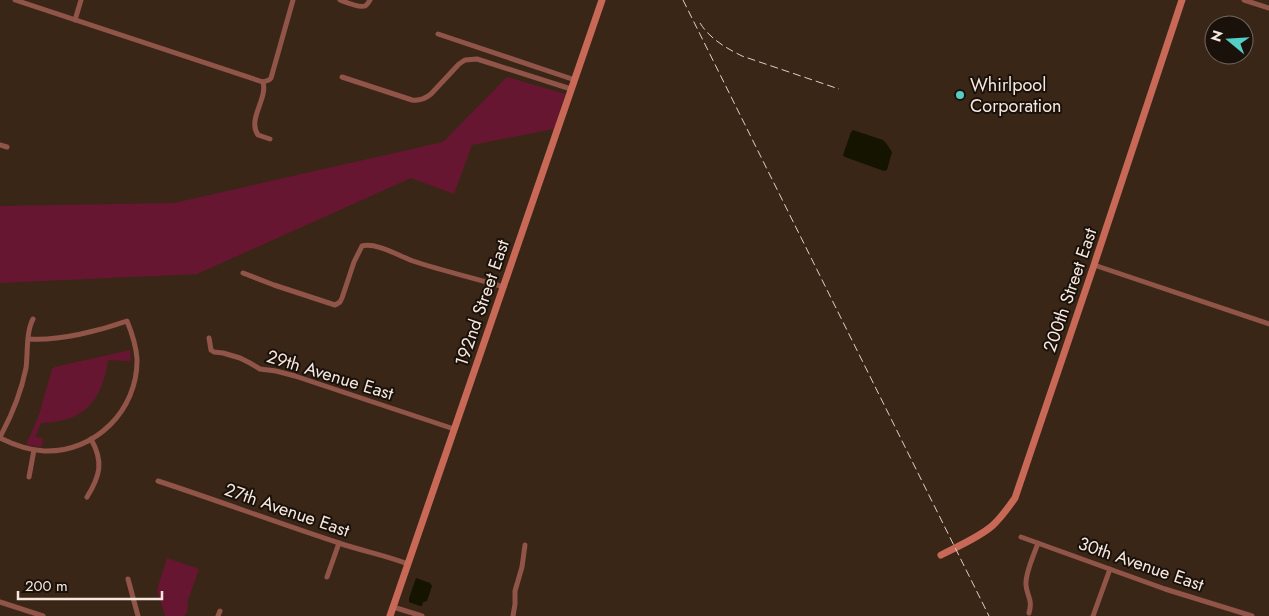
<svg xmlns="http://www.w3.org/2000/svg" width="1269" height="616" font-family="Jost,sans-serif">
	<rect width="100%" height="100%" fill="#3a2617"/>
	<!-- green -->
	<g fill="#671631">
		<path d="M 507,77 L 565,94 L 554,129 L 472,145 L 454,194 L 411,178 L 197,274 L 0,283 L 0,206 L 174,203 L 443,142 Z"/>
		<path d="M 130,350 L 131,361 L 108,360 C 102,401 84,422 41,423 L 35,437 L 43,438 L 42,447 L 26,445 L 39,415 L 52,369 L 55,367 Z"/>
		<path d="M 167,558 L 199,569 L 188,600 L 187,613 L 183,616 L 165,616 L 157,590 Z"/>
	</g>
	<!-- water -->
	<g fill="#141400">
		<path d="M 853,130 L 883,140 L 886,143 L 892,152 L 887,170 L 884,171 L 845,157 L 843,155 L 851,132 Z"/>
		<path d="M 416,578 L 430,583 L 432,586 L 427,601 L 423,602 L 422,606 L 420,606 L 409,602 L 409,598 Z"/>
	</g>
	<g fill="none" stroke-linecap="round" stroke-linejoin="round">
		<!-- street -->
		<g stroke="#905449" stroke-width="5">
			<path d="M 15,0 L 263,82"/>
			<path d="M 340,0 C 345,2 359,8 365,6 C 367,5 369,2 370,0"/>
			<path d="M 1244,0 L 1269,8"/>
			<path d="M 75,20 L 81,0"/>
			<path d="M 438,34 L 575,80"/>
			<path d="M 342,77 L 412,100 C 420,101 425,99 431,94 L 459,64 L 465,60 L 477,59 L 571,89"/>
			<path d="M 263,82 L 269,80 L 271,78 L 293,0"/>
			<path d="M 263,82 C 268,99 247,119 258,135 L 270,139"/>
			<path d="M 0,145 L 7,147"/>
			<path d="M 1094,265 L 1269,324"/>
			<path d="M 243,273 L 274,285 L 335,305 L 340,302 L 342,298 L 354,262 L 362,246 C 376,242 399,256 413,261 C 443,271 474,278 504,287"/>
			<path d="M 209,338 L 211,350 L 214,352 L 223,353 L 240,358 L 250,363 L 260,369 L 276,371 L 295,376 L 454,429"/>
			<path d="M 0,437 C 12,415 21,393 26,368 C 28,352 26,332 33,319"/>
			<path d="M 0,438 C 14,445 28,450 44,451 C 95,453 138,410 137,359 C 136,345 132,333 127,321 C 99,331 59,341 29,339"/>
			<path d="M 29,477 L 34,450"/>
			<path d="M 158,481 C 219,501 278,523 339,543 C 362,551 385,555 408,564"/>
			<path d="M 87,497 C 100,476 104,462 91,439"/>
			<path d="M 1021,537 L 1165,589 L 1252,616"/>
			<path d="M 327,577 L 339,543"/>
			<path d="M 128,579 L 138,616"/>
			<path d="M 0,602 L 43,616"/>
			<path d="M 393,607 L 422,616"/>
			<path d="M 1029,613 C 1033,599 1027,597 1026,585 C 1025,573 1034,555 1038,543"/>
			<path d="M 218,616 L 220,611"/>
			<path d="M 513,616 L 515,604 L 515,591 L 522,567 L 525,545"/>
			<path d="M 1093,616 L 1110,569"/>
		</g>
		<!-- secondary -->
		<g stroke="#c86957" stroke-width="7">
			<path d="M 941,555 C 958,546 978,538 992,526 C 1001,518 1008,508 1015,498 L 1094,265 L 1182,0"/>
			<path d="M 390,616 L 602,0"/>
		</g>
		<!-- rail -->
		<g stroke="#decfc6" stroke-width="1" stroke-dasharray="8 4" stroke-linecap="butt">
			<path d="M 683,0 L 989,616"/>
			<path d="M 700,23 C 710,39 726,48 742,56 L 839,89"/>
		</g>
	</g>
	<!-- markers -->
	<circle fill="#55cec5" stroke="#1a110b" stroke-width="2" cx="960" cy="95" r="5"/>
	<g text-anchor="middle" stroke-width="4" stroke-linejoin="round" paint-order="stroke">
		<!-- poi labels -->
		<g font-size="18" fill="#f6e8df" stroke="#1a110b" text-anchor="start">
			<text x="970" y="91">Whirlpool<tspan x="970" dy="21">Corporation</tspan></text>
		</g>
		<!-- street labels -->
		<g font-size="18" fill="#f6e8df" stroke="#1a110b">
			<text transform="translate(1070 290) rotate(-71)" y="6">200th Street East</text>
			<text transform="translate(482 303) rotate(-71)" y="6">192nd Street East</text>
			<text transform="translate(330 375) rotate(17)" y="6">29th Avenue East</text>
			<text transform="translate(287 510) rotate(19)" y="6">27th Avenue East</text>
			<text transform="translate(1141 564) rotate(19)" y="6">30th Avenue East</text>
		</g>
	</g>
	<!-- north arrow -->
	<g transform="translate(1229 40) rotate(288)"><circle r="24" fill="#1a110b" stroke="#726760"/>
	<path d="M0-4L9 19L0 12L-9 19Z" fill="#55cec5"/>
	<text y="-8" font-size="14" font-weight="bold" text-anchor="middle" fill="#f6e8df">N</text>
	</g>
	<!-- scale -->
	<path d="M18 591v8h144v-8" fill="none" stroke="#f6e8df" stroke-width="2.5"/>
	<text x="25" y="591" font-size="15" fill="#f6e8df" stroke="#1a110b" stroke-width="4" paint-order="stroke">200 m</text>
</svg>
